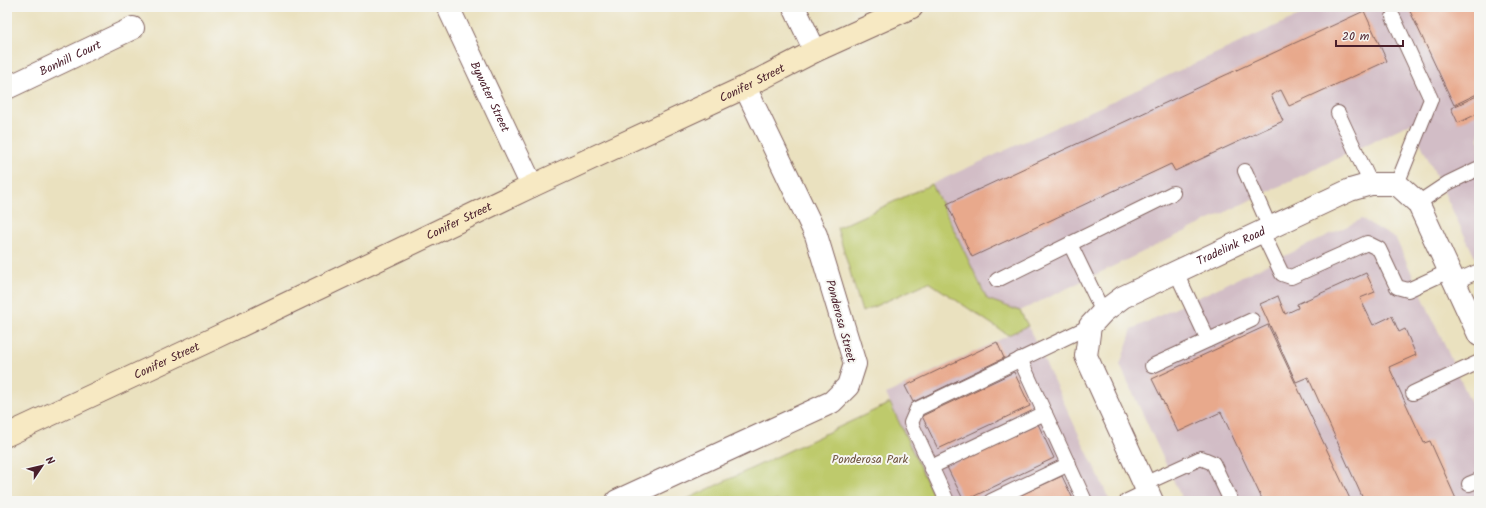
<svg xmlns="http://www.w3.org/2000/svg" width="1486" height="508" font-family="Kalam,sans-serif">
	<rect width="100%" height="100%" fill="#f6f6f2"/>
	<filter id="ink" filterUnits="userSpaceOnUse"><feTurbulence type="fractalNoise" baseFrequency=".025" numOctaves="2"/><feDisplacementMap in="SourceGraphic" scale="8" xChannelSelector="R" yChannelSelector="G"/><feConvolveMatrix kernelMatrix="1 2 1 2 8 2 1 2 1" color-interpolation-filters="sRGB"/></filter>
	<filter id="wash" filterUnits="userSpaceOnUse"><feTurbulence type="fractalNoise" baseFrequency=".012" numOctaves="4" result="noise"/><feDisplacementMap in="SourceGraphic" scale="16" xChannelSelector="R" yChannelSelector="G"/><feGaussianBlur stdDeviation="0.9" result="paint"/><feColorMatrix in="noise" values="0 0 0 0 0 0 0 0 0 0 0 0 0 0 0 0 0 1.4 0 .05"/><feComposite in="paint" operator="in"/></filter>
	<g filter="url(#wash)">
		<rect width="100%" height="100%" fill="#eae1bf"/>
		<!-- industrial -->
		<g fill="#d2bdc6">
			<path d="M 1317,7 L 1479,7 L 1479,266 L 1411,123 L 1020,311 L 987,299 L 932,184 Z"/>
			<path d="M 1362,219 L 1396,239 L 1479,420 L 1479,501 L 1183,501 L 1120,365 L 1132,329 Z"/>
			<path d="M 1028,326 L 1110,501 L 936,501 L 886,394 Z"/>
		</g>
		<!-- green -->
		<g fill="#beca6c" stroke="#84744c">
			<path d="M 932,184 L 987,299 L 1020,311 L 1028,326 L 1008,335 L 929,282 L 862,312 L 837,228 Z"/>
			<path d="M 890,403 L 936,501 L 683,501 Z"/>
		</g>
		<g id="blocks">
			<!-- building -->
			<g fill="#e8a98c">
				<path d="M 1408,7 L 1479,7 L 1479,93 L 1454,105 Z"/>
				<path d="M 1364,11 L 1387,61 L 1289,106 L 1281,90 L 1271,95 L 1283,121 L 1175,171 L 1171,164 L 972,257 L 947,204 Z"/>
				<path d="M 1479,95 L 1479,119 L 1477,114 L 1458,123 L 1451,108 Z"/>
				<path d="M 1366,273 L 1375,292 L 1360,298 L 1373,325 L 1392,316 L 1399,332 L 1405,329 L 1416,355 L 1389,367 L 1424,443 L 1430,441 L 1457,501 L 1364,501 L 1308,377 L 1296,382 L 1260,304 L 1278,296 L 1285,314 L 1298,308 L 1297,304 Z"/>
				<path d="M 1268,325 L 1351,501 L 1263,501 L 1221,412 L 1178,432 L 1152,379 Z"/>
				<path d="M 997,342 L 1004,358 L 913,402 L 905,386 Z"/>
				<path d="M 1014,372 L 1030,406 L 938,449 L 922,416 Z"/>
				<path d="M 1038,424 L 1054,458 L 964,501 L 947,467 Z"/>
				<path d="M 1062,476 L 1074,501 L 1008,501 Z"/>
			</g>
		</g>
	</g>
	<g filter="url(#ink)">
		<use href="#blocks" fill-opacity="0" stroke="#82635f" stroke-width="1"/>
		<g fill="none" stroke-linecap="round" stroke-linejoin="round">
			<!-- lane casing -->
			<g stroke="#82635f" stroke-width="16">
				<g id="lane">
					<path d="M 1393,17 L 1431,99 L 1397,184"/>
					<path d="M 1338,113 L 1371,184"/>
					<path d="M 1245,171 L 1270,228"/>
					<path d="M 1418,203 L 1448,183 L 1477,169"/>
					<path d="M 1262,232 L 1282,274 L 1291,277 L 1367,243 L 1379,249 L 1397,287 L 1408,290 L 1449,271"/>
					<path d="M 1070,244 L 1103,312"/>
					<path d="M 1176,272 L 1208,340"/>
					<path d="M 997,280 L 1173,193"/>
					<path d="M 1454,282 L 1479,271"/>
					<path d="M 1020,359 L 1085,501"/>
					<path d="M 1152,366 L 1252,320"/>
					<path d="M 1413,393 L 1479,362"/>
					<path d="M 931,467 L 1045,413"/>
					<path d="M 1144,484 L 1201,458 L 1213,463 L 1231,501"/>
					<path d="M 1469,484 L 1479,480"/>
					<path d="M 947,501 L 911,423 L 917,409 L 1090,326"/>
					<path d="M 991,501 L 1069,464"/>
					<path d="M 1127,501 L 1148,491"/>
				</g>
			</g>
			<!-- street casing -->
			<g stroke="#82635f" stroke-width="24">
				<g id="street">
					<path id="s1" d="M 448,7 L 532,186"/>
					<path d="M 794,7 L 815,51"/>
					<path id="s2" d="M 7,88 L 133,28"/>
					<path d="M 617,501 L 832,402 L 848,386 L 855,364 L 816,235 L 745,87"/>
					<path id="s3" d="M 1152,501 L 1086,356 L 1090,326 L 1103,312 L 1123,297 L 1350,190 L 1371,184 L 1397,184 L 1418,203 L 1479,335"/>
				</g>
			</g>
			<!-- secondary casing -->
			<g stroke="#82635f" stroke-width="24">
				<g id="secondary">
					<path id="s4" d="M 7,435 L 217,337 L 532,186 L 745,87 L 815,51 L 912,7"/>
				</g>
			</g>
			<!-- lane -->
			<use href="#lane" stroke="#fff" stroke-width="14"/>
			<!-- street -->
			<use href="#street" stroke="#fff" stroke-width="22"/>
			<!-- secondary -->
			<use href="#secondary" stroke="#f7e9c3" stroke-width="22"/>
		</g>
	</g>
	<g text-anchor="middle" stroke-width="4" stroke-linejoin="round" paint-order="stroke">
		<!-- street labels -->
		<g font-size="12" fill="#4a1f2b" stroke="#f6f6f2">
			<text dy="4" stroke="none"><textPath href="#s2" startOffset="70">Bonhill Court</textPath></text>
			<text dy="4" stroke="none"><textPath href="#s4" startOffset="824">Conifer Street</textPath></text>
			<text dy="4" stroke="none"><textPath href="#s1" startOffset="99">Bywater Street</textPath></text>
			<text dy="4" stroke="none"><textPath href="#s4" startOffset="500">Conifer Street</textPath></text>
			<text dy="4" stroke="none"><textPath href="#s3" startOffset="353">Tradelink Road</textPath></text>
			<text transform="translate(841 321) rotate(75)" y="4">Ponderosa Street</text>
			<text dy="4" stroke="none"><textPath href="#s4" startOffset="176">Conifer Street</textPath></text>
		</g>
		<!-- park labels -->
		<g font-size="12" fill="#6d523e" stroke="#f6f6f2">
			<text x="870" y="463">Ponderosa Park</text>
		</g>
	</g>
	<!-- margin -->
	<rect width="1486" height="508" fill="none" stroke="#f6f6f2" stroke-width="24"/>
	<!-- north arrow -->
	<g transform="translate(42 466) rotate(55)" stroke="#f6f6f2" stroke-width="3" paint-order="stroke">
	<path d="M0-3L7 15L0 10L-7 15Z" fill="#4a1f2b"/>
	<text y="-6" font-size="11" font-weight="bold" text-anchor="middle" fill="#4a1f2b">N</text>
	</g>
	<!-- scale -->
	<path d="M1336 40v6h67v-6" fill="none" stroke="#4a1f2b" stroke-width="2"/>
	<text x="1342" y="40" font-size="12" fill="#4a1f2b" stroke="#f6f6f2" stroke-width="3" paint-order="stroke">20 m</text>
</svg>
